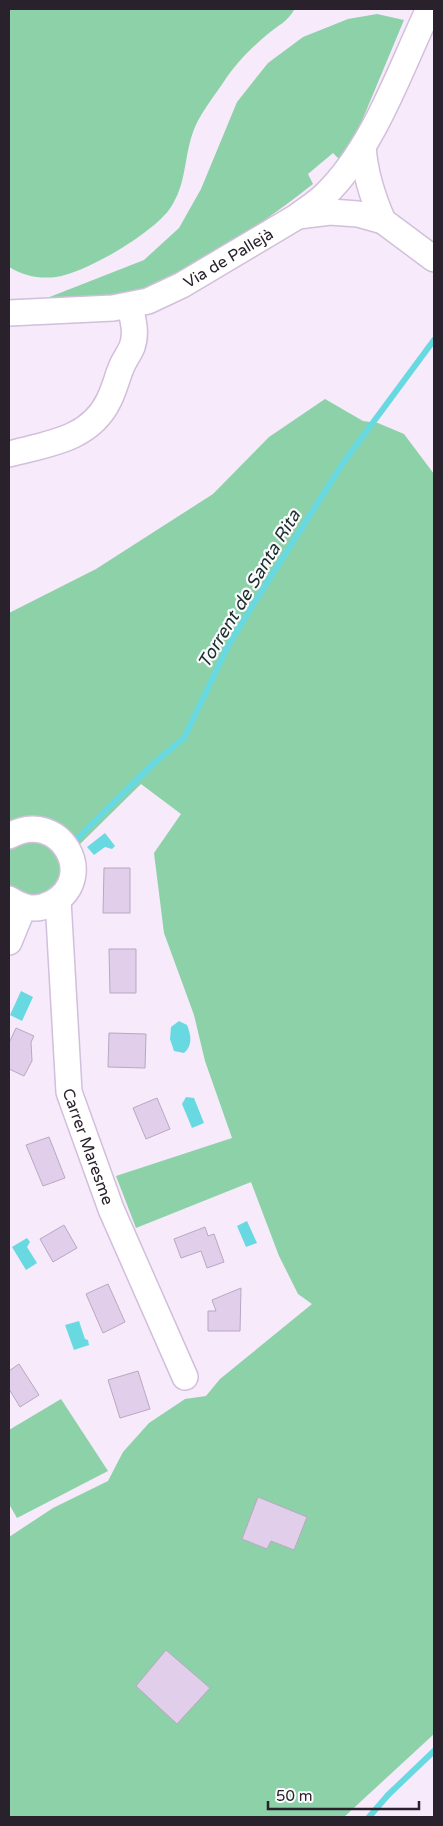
<svg xmlns="http://www.w3.org/2000/svg" width="443" height="1826" font-family="'Varela Round',sans-serif">
	<rect width="100%" height="100%" fill="#f6eafb"/>
	<!-- green -->
	<g fill="#8dd1a8">
		<path d="M 9,9 L 293,9 L 294,10 C 288,21 279,25 269,33 C 253,46 234,65 223,83 C 212,99 198,116 192,135 C 184,160 186,184 171,207 C 155,232 86,273 56,277 C 39,279 24,276 9,267 Z"/>
		<path d="M 377,14 L 404,20 L 356,135 L 339,159 L 333,153 L 308,174 L 313,184 C 266,221 180,283 122,295 C 96,300 69,299 42,300 L 144,260 L 179,228 L 201,189 L 237,102 L 268,63 L 303,37 L 348,19 Z"/>
		<path d="M 325,399 L 363,421 L 378,423 L 404,434 L 434,474 L 434,1734 L 344,1817 L 9,1817 L 9,1537 L 53,1508 L 108,1481 L 123,1452 L 149,1423 L 185,1399 L 206,1396 L 220,1379 L 312,1304 L 298,1294 L 279,1256 L 251,1182 L 136,1228 L 116,1176 L 232,1138 L 205,1061 L 194,1015 L 164,933 L 154,853 L 181,814 L 141,784 L 76,848 L 41,821 L 9,821 L 9,613 L 96,569 L 213,494 L 269,437 Z"/>
		<path d="M 49,839 L 66,866 L 61,886 L 36,901 L 9,889 L 9,847 L 12,843 Z"/>
		<path d="M 61,1399 L 108,1471 L 17,1518 L 9,1504 L 9,1430 Z"/>
	</g>
	<!-- water -->
	<g fill="#68d9e0">
		<path d="M 105,833 L 115,846 L 112,849 L 105,847 L 94,855 L 87,847 Z"/>
		<path d="M 21,991 L 33,997 L 22,1021 L 10,1015 Z"/>
		<path d="M 179,1021 L 187,1025 C 191,1035 193,1045 184,1053 L 174,1051 L 170,1039 L 171,1027 Z"/>
		<path d="M 186,1097 L 194,1098 L 204,1123 L 192,1128 L 182,1104 Z"/>
		<path d="M 247,1221 L 257,1243 L 246,1247 L 237,1226 Z"/>
		<path d="M 27,1238 L 30,1242 L 27,1247 L 37,1263 L 26,1270 L 12,1247 Z"/>
		<path d="M 79,1321 L 85,1339 L 88,1340 L 89,1345 L 74,1350 L 65,1325 Z"/>
	</g>
	<g fill="none" stroke-linecap="round" stroke-linejoin="round">
		<!-- stream -->
		<g stroke="#68d9e0" stroke-width="6">
			<path d="M 77,839 L 154,763 L 184,738 L 228,646 L 256,600 L 343,463 L 434,340"/>
			<path d="M 369,1817 L 388,1795 L 434,1751"/>
		</g>
	</g>
	<!-- building -->
	<g fill="#e1ceea" stroke="#baa7c2">
		<path d="M 104,868 L 130,868 L 130,913 L 103,913 Z"/>
		<path d="M 109,949 L 136,949 L 136,993 L 110,993 Z"/>
		<path d="M 16,1028 L 34,1036 L 31,1042 L 32,1061 L 24,1076 L 9,1069 L 9,1043 Z"/>
		<path d="M 109,1033 L 146,1034 L 145,1068 L 108,1067 Z"/>
		<path d="M 157,1098 L 170,1129 L 146,1139 L 133,1108 Z"/>
		<path d="M 49,1137 L 65,1178 L 43,1186 L 26,1145 Z"/>
		<path d="M 64,1225 L 77,1248 L 53,1262 L 40,1239 Z"/>
		<path d="M 205,1227 L 208,1236 L 214,1234 L 224,1262 L 207,1268 L 201,1251 L 181,1258 L 174,1239 Z"/>
		<path d="M 108,1284 L 125,1322 L 103,1333 L 86,1294 Z"/>
		<path d="M 241,1288 L 240,1331 L 208,1331 L 208,1311 L 216,1311 L 212,1300 Z"/>
		<path d="M 19,1364 L 39,1395 L 20,1407 L 9,1389 L 9,1371 Z"/>
		<path d="M 138,1371 L 150,1409 L 120,1418 L 108,1380 Z"/>
		<path d="M 258,1497 L 307,1517 L 294,1550 L 271,1541 L 267,1549 L 242,1539 Z"/>
		<path d="M 166,1650 L 210,1688 L 177,1724 L 136,1686 Z"/>
	</g>
	<g fill="none" stroke-linecap="round" stroke-linejoin="round">
		<!-- minor casing -->
		<g stroke="#d2bfdb" stroke-width="28">
			<g id="minor">
				<path d="M 363,147 C 365,174 372,196 383,221"/>
				<path d="M 298,216 C 307,209 317,203 325,195 C 374,148 400,69 429,9"/>
				<path id="s1" d="M 9,313 L 113,308 L 148,301 L 182,285 L 298,216 L 330,212 L 358,214 L 383,221 L 434,259"/>
				<path d="M 9,454 C 47,444 90,440 109,400 C 114,390 117,378 121,368 C 124,360 129,354 132,347 C 137,333 133,320 130,306"/>
				<path d="M 9,836 C 60,807 99,878 52,903 C 36,912 23,908 9,899"/>
				<path id="s2" d="M 58,900 L 69,1092 L 111,1209 L 185,1377"/>
				<path d="M 9,942 L 23,908"/>
			</g>
		</g>
		<!-- minor -->
		<use href="#minor" stroke="#fff" stroke-width="25"/>
	</g>
	<g text-anchor="middle" stroke-width="4.5" stroke-linejoin="round" paint-order="stroke">
		<!-- street labels -->
		<g font-size="16" fill="#29222c" stroke="#fcfcfc">
			<text dy="6" stroke="none"><textPath href="#s1" startOffset="231">Via de Pallejà</textPath></text>
			<text dy="6" stroke="none"><textPath href="#s2" startOffset="250">Carrer Maresme</textPath></text>
		</g>
		<!-- water labels -->
		<g font-size="18" font-style="italic" fill="#1b2f30" stroke="#fcfcfc">
			<text transform="translate(249 589) rotate(-59)" y="6">Torrent de Santa Rita</text>
		</g>
	</g>
	<!-- border -->
	<rect width="443" height="1826" fill="none" stroke="#29222c" stroke-width="20"/>
	<!-- scale -->
	<path d="M268 1801v8h151v-8" fill="none" stroke="#29222c" stroke-width="2.5"/>
	<text x="276" y="1801" font-size="15" fill="#29222c" stroke="#fcfcfc" stroke-width="4" paint-order="stroke">50 m</text>
</svg>
